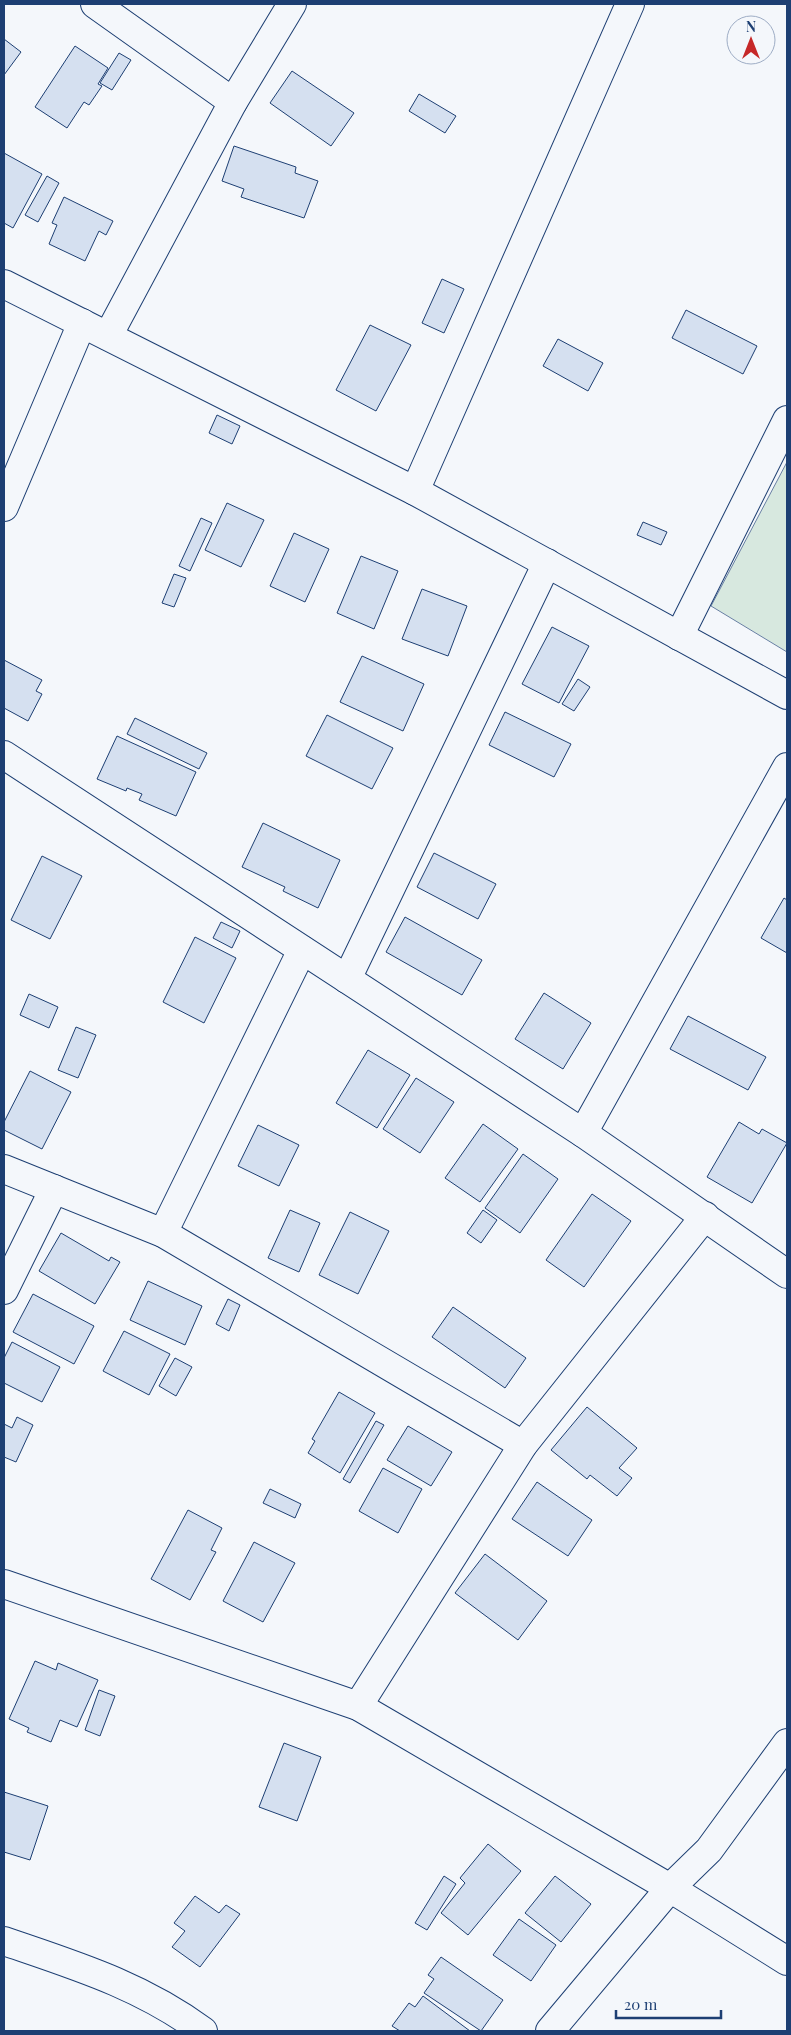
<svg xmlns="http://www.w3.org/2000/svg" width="791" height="2035" font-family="'Playfair Display',serif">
	<rect width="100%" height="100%" fill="#f4f7fb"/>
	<!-- green -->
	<path fill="#d7e8df" stroke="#687fa3" d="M 787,462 L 787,652 L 711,606 Z"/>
	<!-- building -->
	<g fill="#d5e0f0" stroke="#1d3f73">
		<path d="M 4,39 L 21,52 L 4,75 Z"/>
		<path d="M 75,46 L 108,68 L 98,84 L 102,86 L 89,105 L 84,102 L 67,128 L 35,107 Z"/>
		<path d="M 119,53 L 131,60 L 112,90 L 100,83 Z"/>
		<path d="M 292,71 L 354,113 L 331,146 L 270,103 Z"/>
		<path d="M 419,94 L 456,116 L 445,133 L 409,111 Z"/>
		<path d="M 234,146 L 296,167 L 295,173 L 318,181 L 304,218 L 241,197 L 244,189 L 222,181 Z"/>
		<path d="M 4,153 L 42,174 L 13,228 L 4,223 Z"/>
		<path d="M 47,176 L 59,183 L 38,222 L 25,215 Z"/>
		<path d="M 64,197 L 113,221 L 106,235 L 99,231 L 85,261 L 49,244 L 57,225 L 52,223 Z"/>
		<path d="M 442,279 L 464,289 L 444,333 L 422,323 Z"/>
		<path d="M 686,310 L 757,346 L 743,374 L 672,338 Z"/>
		<path d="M 370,325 L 411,345 L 376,411 L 336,390 Z"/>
		<path d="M 558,339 L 603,363 L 588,391 L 543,366 Z"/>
		<path d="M 217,415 L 240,426 L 232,444 L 209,433 Z"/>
		<path d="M 227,503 L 264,520 L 241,567 L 205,550 Z"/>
		<path d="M 201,518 L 212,523 L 190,571 L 179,566 Z"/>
		<path d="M 643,522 L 667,532 L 661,545 L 637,535 Z"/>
		<path d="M 294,533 L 329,549 L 305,602 L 270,586 Z"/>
		<path d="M 361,556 L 398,571 L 374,629 L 337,613 Z"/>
		<path d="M 174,574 L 186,578 L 174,607 L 162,603 Z"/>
		<path d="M 422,589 L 467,606 L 448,656 L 402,639 Z"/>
		<path d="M 552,627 L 589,646 L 559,703 L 522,684 Z"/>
		<path d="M 362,656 L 424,684 L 403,731 L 340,702 Z"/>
		<path d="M 4,660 L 42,680 L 36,691 L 42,694 L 28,721 L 4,708 Z"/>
		<path d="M 578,679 L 590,687 L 574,711 L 562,704 Z"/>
		<path d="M 505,712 L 571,744 L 554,777 L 489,745 Z"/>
		<path d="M 327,715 L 393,748 L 372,789 L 306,756 Z"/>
		<path d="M 135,718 L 207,753 L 199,769 L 127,734 Z"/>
		<path d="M 117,736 L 196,772 L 176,816 L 139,800 L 142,794 L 127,788 L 126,791 L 97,779 Z"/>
		<path d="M 263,823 L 340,860 L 318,908 L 283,891 L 285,887 L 242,867 Z"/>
		<path d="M 434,853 L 496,884 L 478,919 L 417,887 Z"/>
		<path d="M 42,856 L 82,876 L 50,939 L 11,920 Z"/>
		<path d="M 784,898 L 787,900 L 787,953 L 761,938 Z"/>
		<path d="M 405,917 L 482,960 L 462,995 L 386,952 Z"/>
		<path d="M 221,922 L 240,931 L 232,948 L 213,938 Z"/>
		<path d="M 195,937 L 236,958 L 204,1023 L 163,1002 Z"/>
		<path d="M 544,993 L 591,1023 L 563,1069 L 515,1039 Z"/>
		<path d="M 29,994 L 58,1007 L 49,1028 L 20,1015 Z"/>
		<path d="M 688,1016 L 766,1057 L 748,1090 L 670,1049 Z"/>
		<path d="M 76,1027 L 96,1035 L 78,1078 L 58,1070 Z"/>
		<path d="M 368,1050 L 410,1075 L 377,1128 L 336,1103 Z"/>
		<path d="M 30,1071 L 71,1092 L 42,1149 L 4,1130 L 4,1122 Z"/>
		<path d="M 416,1078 L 454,1102 L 420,1153 L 383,1129 Z"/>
		<path d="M 739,1122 L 759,1134 L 762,1129 L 787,1143 L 752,1203 L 707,1177 Z"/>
		<path d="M 483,1124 L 518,1149 L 480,1202 L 445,1178 Z"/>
		<path d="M 258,1125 L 299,1145 L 279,1186 L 238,1166 Z"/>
		<path d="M 523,1154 L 558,1179 L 520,1233 L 485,1208 Z"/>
		<path d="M 592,1194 L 631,1221 L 584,1287 L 546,1260 Z"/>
		<path d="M 290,1210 L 320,1223 L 299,1272 L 268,1258 Z"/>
		<path d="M 483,1210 L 497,1220 L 481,1243 L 467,1233 Z"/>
		<path d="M 350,1212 L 389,1231 L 358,1294 L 319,1275 Z"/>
		<path d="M 61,1233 L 109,1261 L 111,1257 L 120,1262 L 95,1304 L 39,1271 Z"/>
		<path d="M 148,1281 L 202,1306 L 185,1345 L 130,1320 Z"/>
		<path d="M 33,1294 L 94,1326 L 74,1364 L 13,1332 Z"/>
		<path d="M 228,1299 L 240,1305 L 229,1331 L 216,1324 Z"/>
		<path d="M 453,1307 L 526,1358 L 505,1388 L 432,1337 Z"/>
		<path d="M 124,1331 L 170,1354 L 149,1395 L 103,1371 Z"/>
		<path d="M 12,1342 L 60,1367 L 42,1402 L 4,1383 L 4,1358 Z"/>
		<path d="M 175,1358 L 192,1367 L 176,1396 L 159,1386 Z"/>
		<path d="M 339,1392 L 375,1413 L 340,1473 L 308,1453 L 315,1441 L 312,1439 Z"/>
		<path d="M 587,1407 L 637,1448 L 619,1468 L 632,1478 L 617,1496 L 590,1475 L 587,1479 L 551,1450 Z"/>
		<path d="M 17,1417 L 33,1425 L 16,1462 L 4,1457 L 4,1424 L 12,1428 Z"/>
		<path d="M 376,1421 L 384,1425 L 350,1483 L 343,1479 Z"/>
		<path d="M 408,1426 L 452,1452 L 431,1486 L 387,1460 Z"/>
		<path d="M 383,1468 L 422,1489 L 398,1533 L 359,1511 Z"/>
		<path d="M 537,1482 L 592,1520 L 568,1556 L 512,1519 Z"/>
		<path d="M 270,1489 L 301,1504 L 295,1518 L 263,1503 Z"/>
		<path d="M 188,1510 L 222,1528 L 211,1550 L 216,1552 L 190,1600 L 151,1579 Z"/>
		<path d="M 254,1542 L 295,1563 L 263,1622 L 223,1601 Z"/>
		<path d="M 485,1554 L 547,1601 L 518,1640 L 455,1593 Z"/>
		<path d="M 35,1661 L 56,1670 L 58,1663 L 98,1680 L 77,1727 L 60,1720 L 51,1742 L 27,1732 L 29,1728 L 9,1719 Z"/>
		<path d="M 99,1690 L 115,1696 L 100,1736 L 85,1730 Z"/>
		<path d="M 284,1743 L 321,1757 L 297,1821 L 259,1807 Z"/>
		<path d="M 4,1792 L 48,1806 L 30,1860 L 4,1852 Z"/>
		<path d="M 488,1844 L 521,1871 L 468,1935 L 441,1913 L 465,1883 L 460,1878 Z"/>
		<path d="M 444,1876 L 456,1884 L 427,1930 L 415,1923 Z"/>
		<path d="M 555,1876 L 591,1904 L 561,1942 L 525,1913 Z"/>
		<path d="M 195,1896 L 219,1913 L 226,1905 L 240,1914 L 200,1967 L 172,1947 L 185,1931 L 174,1923 Z"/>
		<path d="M 519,1919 L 556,1945 L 531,1981 L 493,1955 Z"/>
		<path d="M 441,1957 L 503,2000 L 481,2031 L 424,1993 L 434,1979 L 428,1975 Z"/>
		<path d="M 423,1996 L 470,2031 L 400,2031 L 392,2026 L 409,2003 L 415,2007 Z"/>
	</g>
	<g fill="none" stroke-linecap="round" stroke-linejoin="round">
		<!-- minor casing -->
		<g stroke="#1d3f73" stroke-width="30">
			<g id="minor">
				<path d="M 95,4 L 233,102"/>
				<path d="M 4,284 L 415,491 L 787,695"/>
				<path d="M 108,336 L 233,102 L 292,4"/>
				<path d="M 415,491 L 630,4"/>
				<path d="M 4,507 L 82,323"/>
				<path d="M 679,636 L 787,420"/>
				<path d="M 4,755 L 583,1133 L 787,1274"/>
				<path d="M 347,979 L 547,563"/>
				<path d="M 583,1133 L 787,767"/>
				<path d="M 4,1169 L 163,1233 L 523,1445"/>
				<path d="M 163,1233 L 302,950"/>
				<path d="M 4,1290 L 54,1189"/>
				<path d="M 4,1584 L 358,1706 L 670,1888 L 787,1961"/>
				<path d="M 358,1706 L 523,1445 L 705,1216"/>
				<path d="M 4,1941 C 77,1966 140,1985 203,2031"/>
				<path d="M 550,2031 L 670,1888 L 709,1850 L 787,1743"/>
			</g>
		</g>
		<!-- minor -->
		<use href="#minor" stroke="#f4f7fb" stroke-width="28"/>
	</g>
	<!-- border -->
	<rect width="791" height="2035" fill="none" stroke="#1d3f73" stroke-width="10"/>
	<!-- north arrow -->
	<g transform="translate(751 40)"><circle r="24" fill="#f4f7fb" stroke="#9eadc5"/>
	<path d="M0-4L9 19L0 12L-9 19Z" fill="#c62828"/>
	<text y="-8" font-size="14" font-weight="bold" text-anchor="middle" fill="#1d3f73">N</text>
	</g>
	<!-- scale -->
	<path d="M616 2010v8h105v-8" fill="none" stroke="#1d3f73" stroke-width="2.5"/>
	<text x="624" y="2010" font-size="15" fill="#1d3f73" stroke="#f4f7fb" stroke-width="4" paint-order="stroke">20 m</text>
</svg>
